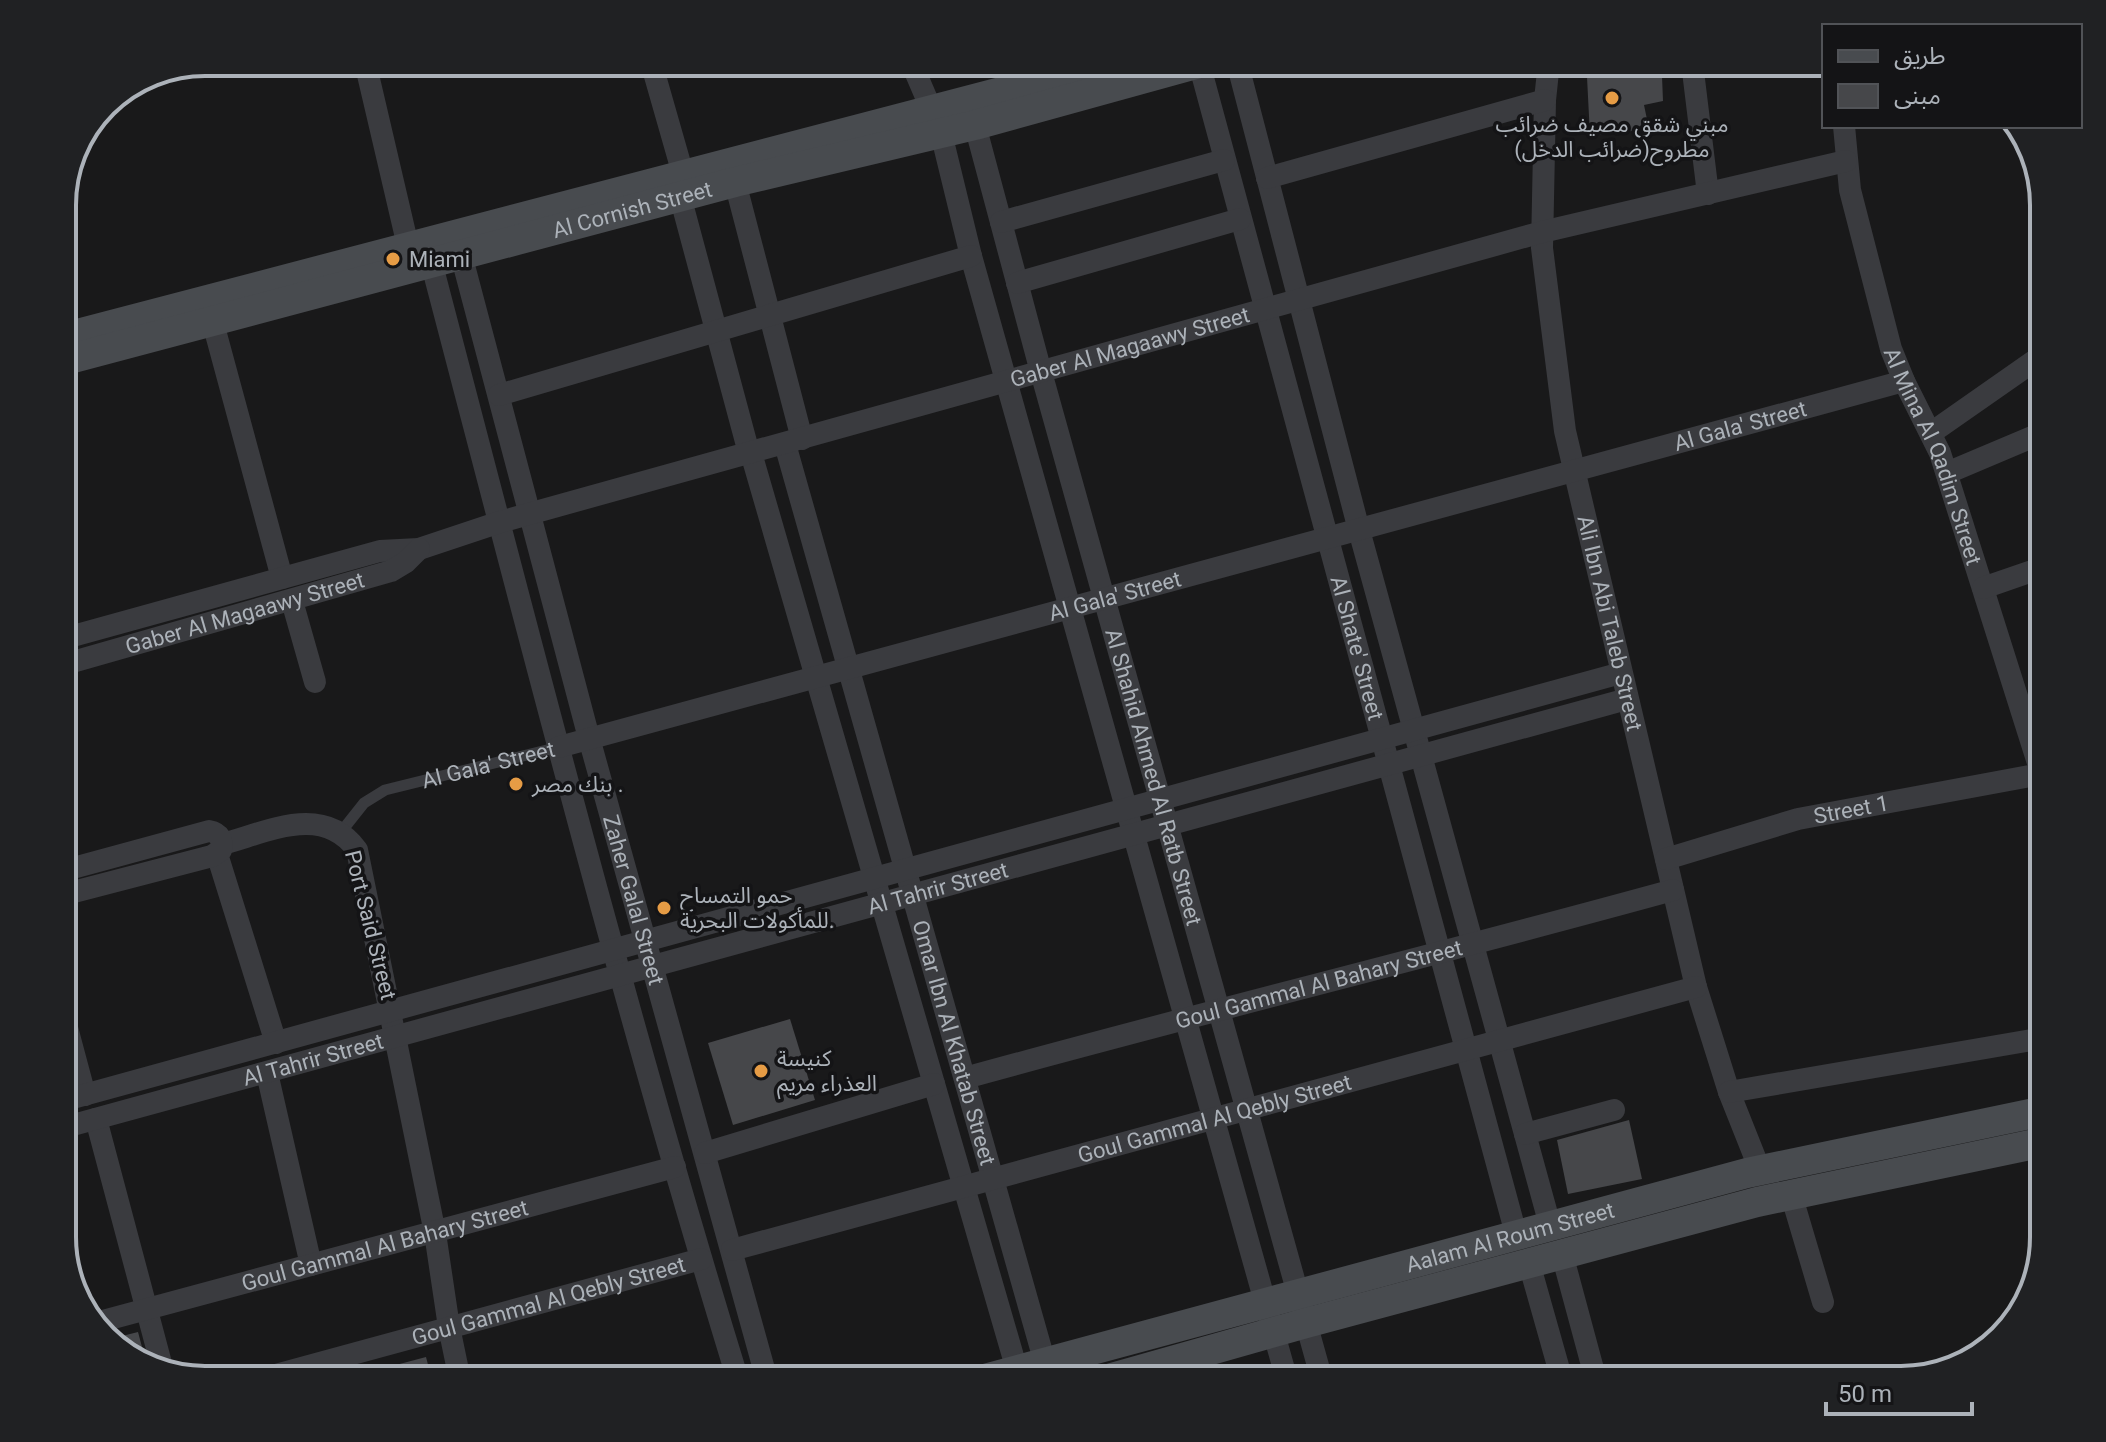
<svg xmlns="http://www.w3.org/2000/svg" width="2106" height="1442" font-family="Roboto,'Noto Sans Arabic',sans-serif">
	<rect width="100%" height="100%" fill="#19191a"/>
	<!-- building -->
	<g fill="#46474a">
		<path d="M 1662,76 L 1663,101 L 1644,105 L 1649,129 L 1590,136 L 1587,77 Z"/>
		<path d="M 790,1019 L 815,1100 L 733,1125 L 708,1043 Z"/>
		<path d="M 1629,1120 L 1642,1179 L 1568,1194 L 1557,1140 Z"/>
		<path d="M 138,1332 L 146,1362 L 125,1356 L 110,1339 Z"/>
		<path d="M 426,1357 L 432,1380 L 358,1380 L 358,1375 Z"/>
	</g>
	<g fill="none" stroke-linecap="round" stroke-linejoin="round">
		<!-- lane -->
		<path stroke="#3a3b3f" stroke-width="11" id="s1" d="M 341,832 L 364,803 L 385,790 L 559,747"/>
		<!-- street -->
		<g stroke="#3a3b3f" stroke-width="22">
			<path d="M 365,62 L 408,246"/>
			<path d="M 651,62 L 683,174"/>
			<path d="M 911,62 L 932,111"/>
			<path d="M 1237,62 L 1359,530 L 1550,1225"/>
			<path id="s2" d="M 1549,62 L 1545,100 L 1542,248 L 1565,431 L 1696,987 L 1729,1092 L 1760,1170"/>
			<path id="s3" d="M 1199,63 L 1516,1234"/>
			<path d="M 1549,63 L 1704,62"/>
			<path d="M 1692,63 L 1708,194"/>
			<path id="s4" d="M 975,125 L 1041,372 L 1322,1380"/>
			<path id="s5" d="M 1844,126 L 1850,190 L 1891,349 L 1904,381 L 1940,453 L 2044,782"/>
			<path d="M 941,133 L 971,256 L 1287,1380"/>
			<path d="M 1267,178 L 1545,100"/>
			<path d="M 735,182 L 802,439"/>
			<path d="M 680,196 L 749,453"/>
			<path d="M 1001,222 L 1224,160"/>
			<path id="s6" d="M 458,243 L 589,738 L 767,1380"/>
			<path d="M 428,250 C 527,627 623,1007 738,1380"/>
			<path d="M 1017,283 L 1240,219"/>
			<path d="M 213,323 L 282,578"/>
			<path d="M 499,395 L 971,256"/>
			<path d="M 1931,433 L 2044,354"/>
			<path id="s7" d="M 785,444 L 1045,1363"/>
			<path d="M 751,453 L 1017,1370"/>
			<path d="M 1947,473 L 2044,432"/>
			<path d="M 1983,588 L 2044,567"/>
			<path d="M 292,601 L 315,682"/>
			<path id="s8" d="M 62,639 L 380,551 L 419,549 L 500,522 L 1542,232 L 1846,161"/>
			<path id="s9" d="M 62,665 L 391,571 L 406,562 L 419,549"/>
			<path id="s10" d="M 559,747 L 1904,381"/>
			<path d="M 222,844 C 268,832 323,803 357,850 L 435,1233 L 449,1327 L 460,1380"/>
			<path d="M 217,854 L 276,1043"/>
			<path id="s11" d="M 1666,859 L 1798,819 L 2041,774"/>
			<path d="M 62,871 L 209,831 C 220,833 223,840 221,850 L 212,856 L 62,895"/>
			<path d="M 62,1009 L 85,1095"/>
			<path d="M 267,1073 L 311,1265"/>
			<path id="s12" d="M 965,1078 C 1200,1013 1437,955 1673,890"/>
			<path d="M 1729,1092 L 2044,1038"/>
			<path d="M 62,1101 L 1621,673"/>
			<path d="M 96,1119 L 162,1367"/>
			<path id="s13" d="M 62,1128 L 1627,699"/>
			<path d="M 1525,1134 L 1614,1110"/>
			<path d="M 705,1153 L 934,1084"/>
			<path d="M 1791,1194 L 1823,1302"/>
			<path id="s14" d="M 732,1250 L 1696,987"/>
			<path d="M 1562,1254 L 1596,1380"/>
			<path d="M 1529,1263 L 1562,1380"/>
			<path id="s15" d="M 95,1323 L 675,1167"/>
			<path id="s16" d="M 257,1380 L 701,1259"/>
		</g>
		<!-- secondary -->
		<g stroke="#484b4f" stroke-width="30">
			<path d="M 62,338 L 1115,62"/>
			<path id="s17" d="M 62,361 L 735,182 L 975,125 L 1203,62"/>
			<path id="s18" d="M 981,1380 L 1747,1173 L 2044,1111"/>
			<path d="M 1105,1380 L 1306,1323 L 1757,1202 L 2044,1142"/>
		</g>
	</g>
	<!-- markers -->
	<g fill="#e69c45" stroke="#141416" stroke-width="3">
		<circle cx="1612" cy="98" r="8"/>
		<circle cx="393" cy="259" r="8"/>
		<circle cx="516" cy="784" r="8"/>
		<circle cx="664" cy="908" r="8"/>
		<circle cx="761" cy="1071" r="8"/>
	</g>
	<g text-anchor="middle" stroke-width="7" stroke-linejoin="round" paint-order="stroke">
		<!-- poi labels -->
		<g font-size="22" fill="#acb2b9" stroke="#141416" text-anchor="start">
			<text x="1612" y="132" text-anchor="middle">مبني شقق مصيف ضرائب<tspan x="1612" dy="25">مطروح(ضرائب الدخل)</tspan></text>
			<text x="409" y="267">Miami</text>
			<text x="532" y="792">بنك مصر .</text>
			<text x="680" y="903">حمو التمساح<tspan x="680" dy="25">للمأكولات البحرية.</tspan></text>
			<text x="777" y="1066">كنيسة<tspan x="777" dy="25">العذراء مريم</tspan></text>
		</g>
		<!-- street labels -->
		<g font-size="22" fill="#acb2b9" stroke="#141416">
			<text dy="8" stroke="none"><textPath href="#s17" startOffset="590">Al Cornish Street</textPath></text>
			<text dy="8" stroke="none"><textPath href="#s8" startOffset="1108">Gaber Al Magaawy Street</textPath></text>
			<text dy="8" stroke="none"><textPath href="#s10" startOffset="1224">Al Gala' Street</textPath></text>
			<text dy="8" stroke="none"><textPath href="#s5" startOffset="344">Al Mina Al Qadim Street</textPath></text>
			<text dy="8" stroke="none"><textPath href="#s10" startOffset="576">Al Gala' Street</textPath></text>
			<text dy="8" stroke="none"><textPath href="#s9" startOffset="190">Gaber Al Magaawy Street</textPath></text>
			<text dy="8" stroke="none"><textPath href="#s2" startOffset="568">Ali Ibn Abi Taleb Street</textPath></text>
			<text dy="8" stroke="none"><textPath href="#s3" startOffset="606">Al Shate' Street</textPath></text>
			<text dy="8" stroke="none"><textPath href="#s1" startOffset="168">Al Gala' Street</textPath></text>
			<text dy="8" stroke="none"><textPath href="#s4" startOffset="676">Al Shahid Ahmed Al Ratb Street</textPath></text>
			<text dy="8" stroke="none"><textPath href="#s11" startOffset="192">Street 1</textPath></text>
			<text dy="8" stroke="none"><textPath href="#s13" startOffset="908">Al Tahrir Street</textPath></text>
			<text dy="8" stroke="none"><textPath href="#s6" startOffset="680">Zaher Galal Street</textPath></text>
			<text transform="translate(371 925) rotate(76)" y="8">Port Said Street</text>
			<text dy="8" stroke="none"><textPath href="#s12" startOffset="366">Goul Gammal Al Bahary Street</textPath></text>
			<text dy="8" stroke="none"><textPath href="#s7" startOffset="622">Omar Ibn Al Khatab Street</textPath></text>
			<text dy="8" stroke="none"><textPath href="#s13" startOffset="260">Al Tahrir Street</textPath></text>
			<text dy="8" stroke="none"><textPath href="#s14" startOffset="500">Goul Gammal Al Qebly Street</textPath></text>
			<text dy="8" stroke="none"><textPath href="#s18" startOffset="548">Aalam Al Roum Street</textPath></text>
			<text dy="8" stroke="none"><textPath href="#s15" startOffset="300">Goul Gammal Al Bahary Street</textPath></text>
			<text dy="8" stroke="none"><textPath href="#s16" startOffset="302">Goul Gammal Al Qebly Street</textPath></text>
		</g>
	</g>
	<!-- crop -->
	<path d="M0 0H2106V1442H0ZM205 76H1901A129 129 0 0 1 2030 205V1237A129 129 0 0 1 1901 1366H205A129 129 0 0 1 76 1237V205A129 129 0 0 1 205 76Z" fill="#202123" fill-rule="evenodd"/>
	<path fill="none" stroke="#acb2b9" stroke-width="4" d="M205 76H1901A129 129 0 0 1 2030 205V1237A129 129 0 0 1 1901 1366H205A129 129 0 0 1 76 1237V205A129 129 0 0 1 205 76Z"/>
	<!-- legend -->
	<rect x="1822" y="24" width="260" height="104" fill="#141416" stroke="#515357" stroke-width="2"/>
	<rect x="1838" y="50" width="40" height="12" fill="#484b4f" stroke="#515357" stroke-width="2"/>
	<text x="1894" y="64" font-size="24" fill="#acb2b9">طريق</text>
	<rect x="1838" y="84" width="40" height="24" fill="#46474a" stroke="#515357" stroke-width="2"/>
	<text x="1894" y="104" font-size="24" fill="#acb2b9">مبنى</text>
	<!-- scale -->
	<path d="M1826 1402v12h146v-12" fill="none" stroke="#acb2b9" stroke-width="4"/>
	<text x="1838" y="1402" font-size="24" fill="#acb2b9" stroke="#141416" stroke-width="6" paint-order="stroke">50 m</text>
</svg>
